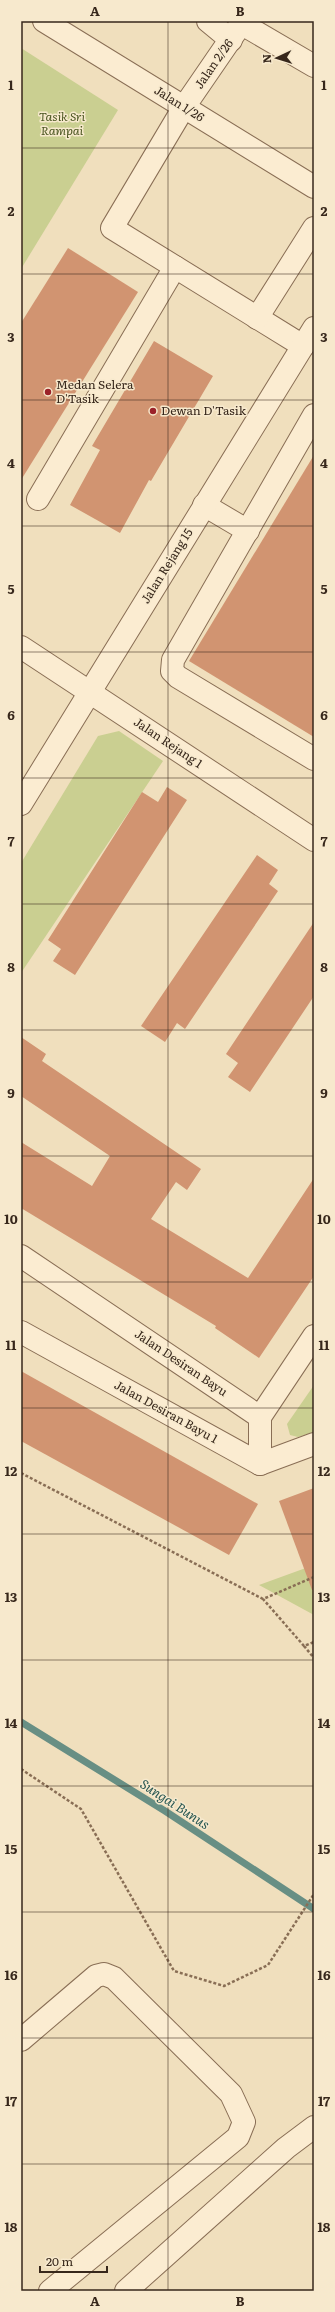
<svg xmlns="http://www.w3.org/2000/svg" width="335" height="2312" font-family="Literata,serif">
	<rect width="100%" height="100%" fill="#f0dfbd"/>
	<!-- green -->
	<g fill="#cacf91">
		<path d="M 21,48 L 118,110 L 21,269 Z"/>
		<path d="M 119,731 L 163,761 L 21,973 L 21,863 L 98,736 Z"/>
		<path d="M 314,1385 L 314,1432 L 298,1437 L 290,1435 L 287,1424 Z"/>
		<path d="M 314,1565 L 314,1615 L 259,1585 Z"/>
	</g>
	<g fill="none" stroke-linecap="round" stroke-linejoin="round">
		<!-- stream -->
		<path stroke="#688f84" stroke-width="7" d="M 21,1722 L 165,1811 L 314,1909"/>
	</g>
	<!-- building -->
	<g fill="#d19471">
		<path d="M 68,248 L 138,292 L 21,480 L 21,323 Z"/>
		<path d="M 154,341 L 213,376 L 151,481 L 149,480 L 120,533 L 70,505 L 100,450 L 92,446 Z"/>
		<path d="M 314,455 L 314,737 L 189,661 Z"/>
		<path d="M 167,787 L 187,800 L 75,975 L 53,961 L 61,949 L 48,940 L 142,792 L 158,802 Z"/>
		<path d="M 257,855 L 278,870 L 269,884 L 278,891 L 185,1029 L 177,1023 L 165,1042 L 141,1026 Z"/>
		<path d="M 314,922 L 314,996 L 250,1092 L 228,1077 L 238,1063 L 226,1054 Z"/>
		<path d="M 21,1037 L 46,1054 L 42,1061 L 201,1169 L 187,1190 L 176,1182 L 151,1219 L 248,1278 L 314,1178 L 314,1276 L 259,1358 L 215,1328 L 216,1326 L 21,1208 L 21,1142 L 92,1186 L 110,1156 L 21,1096 Z"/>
		<path d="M 21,1371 L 258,1504 L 229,1555 L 21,1441 Z"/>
		<path d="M 314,1488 L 314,1590 L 312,1590 L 279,1501 Z"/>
	</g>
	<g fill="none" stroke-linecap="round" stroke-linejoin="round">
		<!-- minor casing -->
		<g stroke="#896e55" stroke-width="24">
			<g id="minor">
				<path d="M 44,21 L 314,187"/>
				<path d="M 208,21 L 231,40"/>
				<path d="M 243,21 L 184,107 L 112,228 L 303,346"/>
				<path d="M 242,24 L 314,66"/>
				<path d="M 257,318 L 314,228"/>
				<path d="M 314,415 L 173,660 L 172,671 L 178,677 L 314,759"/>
				<path d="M 38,499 L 175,267"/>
				<path d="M 204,505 L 248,531"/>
				<path d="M 21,647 L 314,840"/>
				<path d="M 21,804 L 314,328"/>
				<path d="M 21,1256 L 260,1417 L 314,1336"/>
				<path d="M 21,1332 L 260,1464 L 314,1444"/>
				<path d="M 260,1417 L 260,1464"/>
				<path d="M 21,2040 L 96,1976 L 104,1974 L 114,1978 L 231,2094 L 244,2122 L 238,2137 L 50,2291"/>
				<path d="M 126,2291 L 286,2148 L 314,2127"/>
			</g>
		</g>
		<!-- path -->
		<g stroke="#896e55" stroke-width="2.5" stroke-dasharray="3 2" stroke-linecap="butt">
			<path d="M 21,1473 L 263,1599"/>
			<path d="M 314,1577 L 263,1599 L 304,1646 L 314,1642"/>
			<path d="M 304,1646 L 314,1658"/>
			<path d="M 21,1769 L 81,1809 L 174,1971 L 224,1986 L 268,1965 L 314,1894"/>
		</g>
		<!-- minor -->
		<use href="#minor" stroke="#fbecd1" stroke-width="22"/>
	</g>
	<!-- grid -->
	<path fill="none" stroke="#37271b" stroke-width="1" stroke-opacity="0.55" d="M 168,21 L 168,2291M 21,148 L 314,148M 21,274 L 314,274M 21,400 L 314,400M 21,526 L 314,526M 21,652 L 314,652M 21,778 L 314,778M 21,904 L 314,904M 21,1030 L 314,1030M 21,1156 L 314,1156M 21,1282 L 314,1282M 21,1408 L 314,1408M 21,1534 L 314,1534M 21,1660 L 314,1660M 21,1786 L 314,1786M 21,1912 L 314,1912M 21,2038 L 314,2038M 21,2164 L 314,2164"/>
	<!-- markers -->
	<g fill="#9b2229" stroke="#f7e9cd" stroke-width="1.5">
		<circle cx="48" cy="392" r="4"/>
		<circle cx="153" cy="411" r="4"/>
	</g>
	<g text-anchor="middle" stroke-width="3" stroke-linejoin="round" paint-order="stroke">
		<!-- street labels -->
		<g font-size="12" fill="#37271b" stroke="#f7e9cd">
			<text transform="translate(214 64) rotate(-55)" y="4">Jalan 2/26</text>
			<text transform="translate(179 104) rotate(32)" y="4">Jalan 1/26</text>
			<text transform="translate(167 566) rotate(-58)" y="4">Jalan Rejang 15</text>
			<text transform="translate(168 743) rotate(34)" y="4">Jalan Rejang 1</text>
			<text transform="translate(181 1363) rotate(34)" y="4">Jalan Desiran Bayu</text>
			<text transform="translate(166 1412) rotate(29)" y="4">Jalan Desiran Bayu 1</text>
		</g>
		<!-- park labels -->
		<g font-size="12" font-style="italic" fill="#4a5520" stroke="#f7e9cd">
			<text x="62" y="121">Tasik Sri<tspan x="62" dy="14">Rampai</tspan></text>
		</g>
		<!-- poi labels -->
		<g font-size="12" fill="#37271b" stroke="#f7e9cd" text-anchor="start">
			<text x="56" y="389">Medan Selera<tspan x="56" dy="14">D'Tasik</tspan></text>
			<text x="161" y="415">Dewan D'Tasik</text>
		</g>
		<!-- water labels -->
		<g font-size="13" font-style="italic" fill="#295853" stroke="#f7e9cd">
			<text transform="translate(175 1804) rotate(33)" y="5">Sungai Bunus</text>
		</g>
	</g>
	<!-- border -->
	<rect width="335" height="2312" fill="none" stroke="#f7e9cd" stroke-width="44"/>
	<!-- north arrow -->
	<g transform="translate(277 58) rotate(266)" stroke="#f7e9cd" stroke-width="3" paint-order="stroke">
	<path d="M0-3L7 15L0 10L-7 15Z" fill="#37271b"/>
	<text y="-6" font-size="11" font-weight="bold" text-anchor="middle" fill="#37271b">N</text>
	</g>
	<!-- scale -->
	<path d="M40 2266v6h67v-6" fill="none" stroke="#37271b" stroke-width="2"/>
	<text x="46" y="2266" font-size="12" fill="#37271b" stroke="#f7e9cd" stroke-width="3" paint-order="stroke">20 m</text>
	<rect x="22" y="22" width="291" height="2268" fill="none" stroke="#37271b" stroke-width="1.5"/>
	<g font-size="13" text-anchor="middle" font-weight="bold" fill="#37271b">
		<text x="95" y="16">A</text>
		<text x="240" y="16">B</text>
		<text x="11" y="90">1</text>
		<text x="324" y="90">1</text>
		<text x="11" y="216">2</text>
		<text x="324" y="216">2</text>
		<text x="11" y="342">3</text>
		<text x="324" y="342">3</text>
		<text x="11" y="468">4</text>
		<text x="324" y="468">4</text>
		<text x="11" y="594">5</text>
		<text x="324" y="594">5</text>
		<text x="11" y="720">6</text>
		<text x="324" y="720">6</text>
		<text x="11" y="846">7</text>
		<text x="324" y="846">7</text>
		<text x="11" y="972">8</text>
		<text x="324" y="972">8</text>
		<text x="11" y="1098">9</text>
		<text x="324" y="1098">9</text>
		<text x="11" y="1224">10</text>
		<text x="324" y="1224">10</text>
		<text x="11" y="1350">11</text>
		<text x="324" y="1350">11</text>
		<text x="11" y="1476">12</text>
		<text x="324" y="1476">12</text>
		<text x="11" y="1602">13</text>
		<text x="324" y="1602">13</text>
		<text x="11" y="1728">14</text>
		<text x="324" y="1728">14</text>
		<text x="11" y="1854">15</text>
		<text x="324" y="1854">15</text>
		<text x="11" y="1980">16</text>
		<text x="324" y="1980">16</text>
		<text x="11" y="2106">17</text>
		<text x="324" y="2106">17</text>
		<text x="11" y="2232">18</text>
		<text x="324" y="2232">18</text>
		<text x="95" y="2306">A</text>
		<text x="240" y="2306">B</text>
	</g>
</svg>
